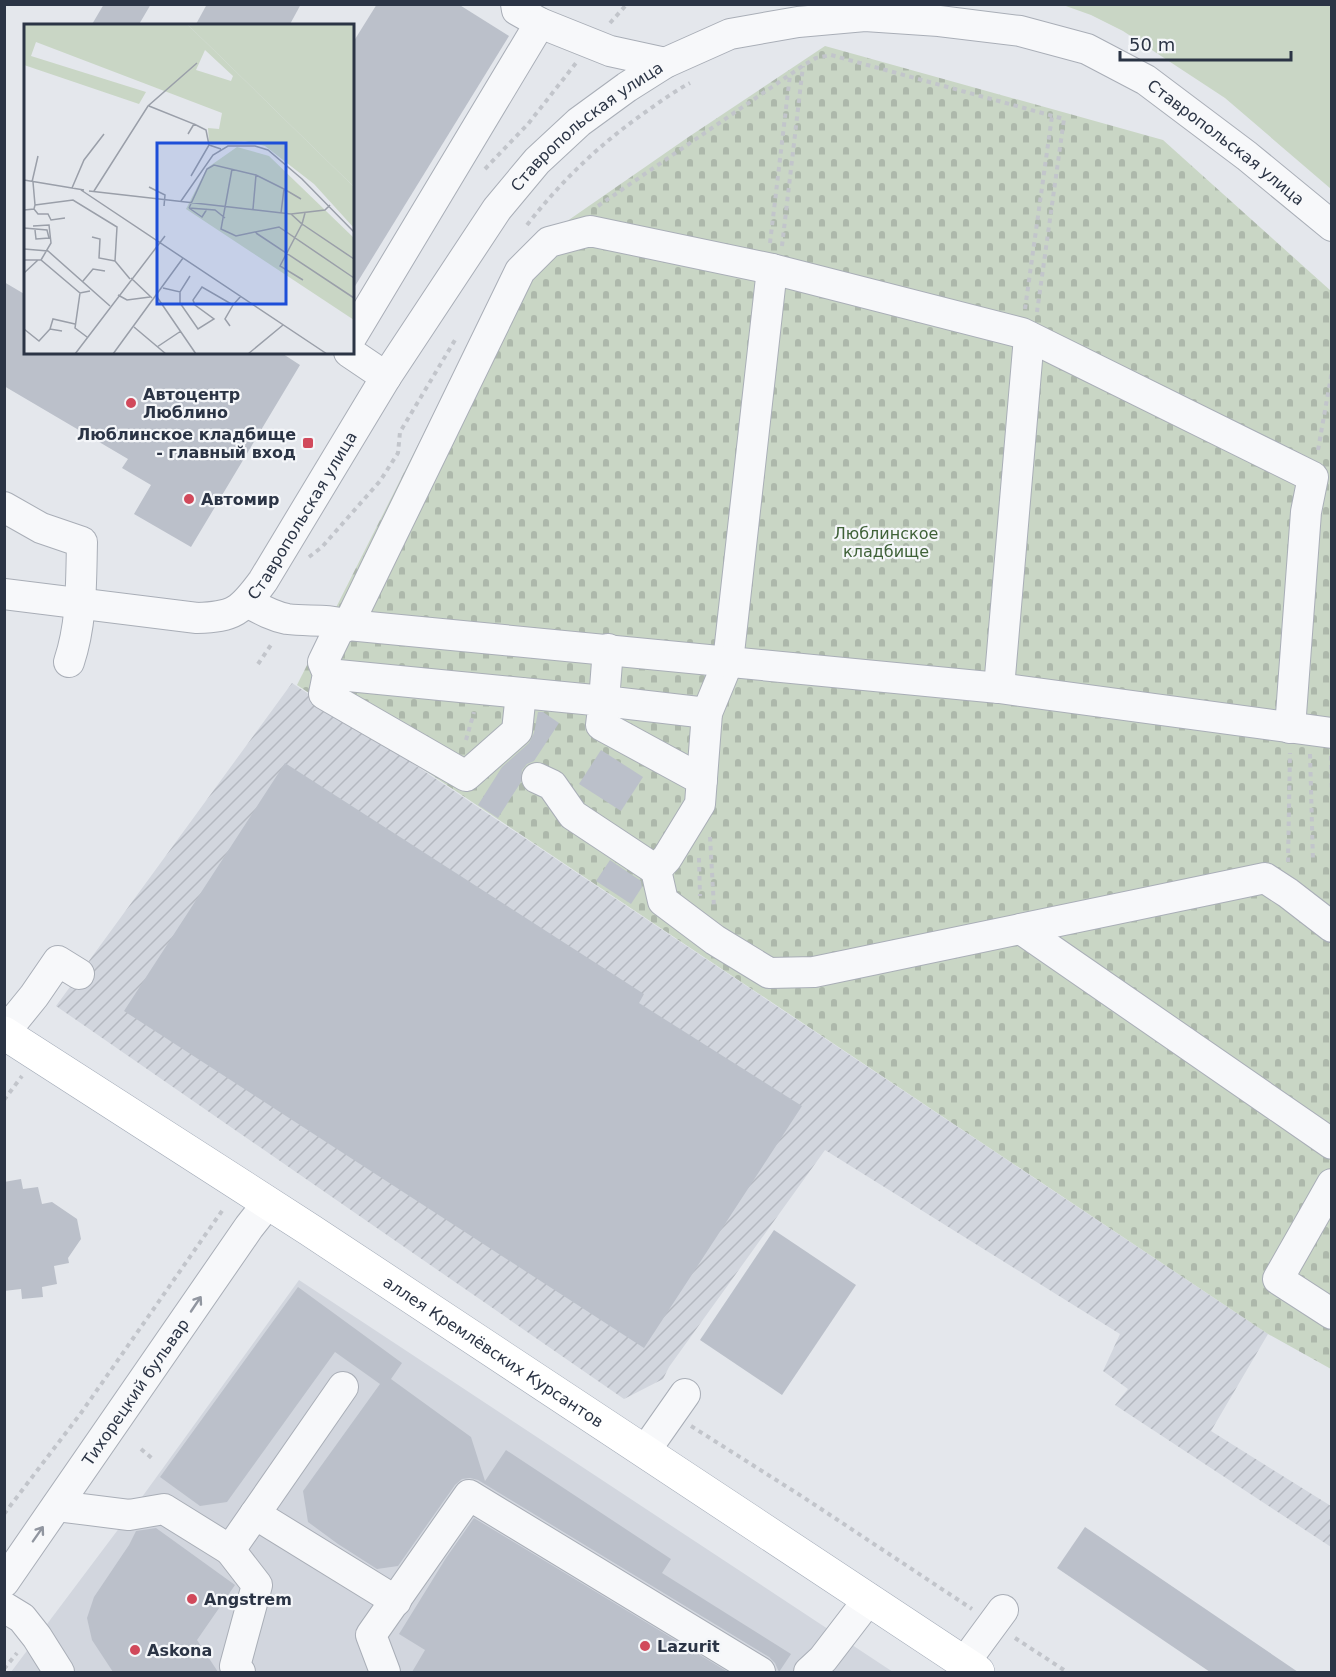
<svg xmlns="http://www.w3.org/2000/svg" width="1336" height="1677" font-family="'DejaVu Sans',sans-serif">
	<defs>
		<pattern id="industrial-furrows" width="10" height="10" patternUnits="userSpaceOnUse" patternTransform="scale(1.5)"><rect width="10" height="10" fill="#d2d6de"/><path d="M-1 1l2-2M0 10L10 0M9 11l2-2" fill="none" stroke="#b4b8c0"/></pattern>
		<pattern id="cemetery-stones" width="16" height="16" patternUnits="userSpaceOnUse" patternTransform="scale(1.5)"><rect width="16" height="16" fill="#c9d6c5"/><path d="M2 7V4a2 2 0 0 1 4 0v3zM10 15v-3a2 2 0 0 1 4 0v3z" fill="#adb8ab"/></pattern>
	</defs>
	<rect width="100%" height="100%" fill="#e4e7ec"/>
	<!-- built -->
	<path fill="#d2d6de" d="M 299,1280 L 893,1672 L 11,1672 L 129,1515 Z"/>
	<!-- industrial -->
	<path fill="url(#industrial-furrows)" d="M 292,683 L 1268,1334 L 1211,1431 L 1331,1506 L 1331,1547 L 1115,1405 L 1128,1389 L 1103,1371 L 1120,1334 L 825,1150 L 669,1367 L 663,1379 L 624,1399 L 56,1006 Z"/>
	<!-- green -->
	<path fill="#c9d6c5" d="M 1063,5 L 1331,5 L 1331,189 L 1225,98 L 1123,31 L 1091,15 Z"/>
	<!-- cemetery -->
	<path fill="url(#cemetery-stones)" d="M 825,46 L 1163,140 L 1331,291 L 1331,1369 L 1268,1334 L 297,685 L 511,260 L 687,138 Z"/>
	<!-- building -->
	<g fill="#bbc0ca">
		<path d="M 104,4 L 151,4 L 138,26 L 91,26 Z"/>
		<path d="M 207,4 L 301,4 L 289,26 L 195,26 Z"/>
		<path d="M 377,4 L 458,4 L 509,36 L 352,291 L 352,44 Z"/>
		<path d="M 4,282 L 26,295 L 26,352 L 280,352 L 300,365 L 191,547 L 134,514 L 151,485 L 122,468 L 128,459 L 4,386 Z"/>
		<path d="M 538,712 L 543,712 L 559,723 L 534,761 L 527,764 L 522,770 L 521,782 L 498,818 L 478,805 L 502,767 L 529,743 L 534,733 Z"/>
		<path d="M 601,750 L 643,777 L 621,811 L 579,784 Z"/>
		<path d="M 285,763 L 644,994 L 639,1003 L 802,1106 L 644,1348 L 124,1011 Z"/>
		<path d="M 610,860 L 641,881 L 642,887 L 631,904 L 596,881 Z"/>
		<path d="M 21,1179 L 23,1189 L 38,1187 L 42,1204 L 52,1202 L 77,1219 L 81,1239 L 68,1258 L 69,1263 L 54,1266 L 57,1284 L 42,1287 L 43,1297 L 22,1299 L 21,1289 L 4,1291 L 4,1182 Z"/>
		<path d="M 774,1230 L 856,1285 L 782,1395 L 700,1340 Z"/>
		<path d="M 298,1287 L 402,1363 L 391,1379 L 471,1437 L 485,1481 L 506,1450 L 671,1559 L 662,1573 L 791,1654 L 779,1672 L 775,1663 L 769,1657 L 478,1480 L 470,1478 L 462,1479 L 455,1485 L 398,1566 L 377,1569 L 338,1544 L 308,1522 L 303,1491 L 380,1384 L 335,1352 L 227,1502 L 200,1506 L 160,1477 Z"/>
		<path d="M 474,1518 L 728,1672 L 412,1672 L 425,1650 L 399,1634 L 446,1558 Z"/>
		<path d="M 1085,1527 L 1298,1672 L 1210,1672 L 1057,1568 Z"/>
		<path d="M 156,1528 L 235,1585 L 197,1640 L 218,1672 L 113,1672 L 92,1640 L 87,1618 L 94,1597 L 129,1545 L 136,1531 Z"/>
	</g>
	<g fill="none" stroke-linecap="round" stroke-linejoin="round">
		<!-- minor casing -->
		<g stroke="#a9aeb7" stroke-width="32">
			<g id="minor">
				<path d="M 516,4 L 517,10 L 540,23"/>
				<path d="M 772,269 L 728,662 L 707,713 L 700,804 L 667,858 L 656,870 L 663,901 L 715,940 L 769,973 L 814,972 L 1265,878 L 1288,893 L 1332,927"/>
				<path d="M 352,336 L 540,23 L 610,51 L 665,63"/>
				<path d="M 349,352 L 386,377"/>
				<path d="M 4,507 L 41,528 L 82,542 C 81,583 82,623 69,662"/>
				<path id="s1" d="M 4,594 L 197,618 C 234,617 241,611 263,581 L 386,377 L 497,209 L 537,161 L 579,122 L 627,87 L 665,63 L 730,34 L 798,22 L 865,16 L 939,21 L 1020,31 L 1087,49 L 1146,80 L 1247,156 L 1332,226"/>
				<path d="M 247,602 C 260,609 272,616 287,619 C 309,622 325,618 348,625 L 999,688 L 1332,733"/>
				<path d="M 608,649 L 604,701 L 707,713"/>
				<path d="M 328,674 L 604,701 L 601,725 L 702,780"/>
				<path d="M 999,688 L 1029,337"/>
				<path d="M 521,693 L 517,731 L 466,776 L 324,694 L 328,674 L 323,662 L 338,631 L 348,625 L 520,271 L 549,242 L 590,231 L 772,269 L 1022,333 L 1313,477 L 1306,512 L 1290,728"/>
				<path d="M 537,778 L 552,785 L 573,815 L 656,870"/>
				<path d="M 1021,929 L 1332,1144"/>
				<path d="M 4,1033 L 34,996 L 58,961 L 79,974"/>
				<path d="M 1332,1184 L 1278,1279 L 1332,1314"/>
				<path d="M 645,1451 L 685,1394"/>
				<path d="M 57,1506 L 129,1515 L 164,1509 L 230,1550 L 343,1387"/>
				<path d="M 255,1514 L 396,1601"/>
				<path d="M 230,1550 L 257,1585 L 235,1666 L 240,1672"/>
				<path id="s2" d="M 4,1582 L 249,1227 L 268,1203"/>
				<path d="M 4,1607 L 22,1618 L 37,1637 L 59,1672"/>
				<path d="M 964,1663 L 1003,1610"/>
				<path d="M 385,1672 L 371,1635 L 469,1495 L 760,1672"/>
				<path d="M 809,1672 L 823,1659 L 869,1599"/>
			</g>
		</g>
		<!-- major casing -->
		<g stroke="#a3abb8" stroke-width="34">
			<g id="major">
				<path id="s3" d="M 4,1033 L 310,1230 L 978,1672"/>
			</g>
		</g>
		<!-- path -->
		<g stroke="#c2c5cb" stroke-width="4" stroke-dasharray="4.5 4.5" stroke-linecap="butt">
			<path d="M 610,23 L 627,4"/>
			<path d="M 485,169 L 528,124 L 576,63"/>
			<path d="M 598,206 L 804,65 L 816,58 L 831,55 L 1064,119 L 1037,312"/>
			<path d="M 527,225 C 562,180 601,143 647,111 C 661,101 675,91 690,83"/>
			<path d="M 770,243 L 790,75"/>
			<path d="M 782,246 L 803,66"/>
			<path d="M 1025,309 L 1052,116"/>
			<path d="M 1318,450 L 1332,371"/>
			<path d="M 309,557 L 322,547 L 380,481 L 398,453 L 400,432 L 455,340"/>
			<path d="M 258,664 L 273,642"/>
			<path d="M 466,740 L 474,712"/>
			<path d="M 1310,754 L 1313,861"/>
			<path d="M 1331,756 L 1332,801"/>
			<path d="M 710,837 L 714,907"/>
			<path d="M 699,858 L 700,896"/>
			<path d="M 1288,862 L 1290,753"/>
			<path d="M 4,1100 L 22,1076"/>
			<path d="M 691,1426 L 803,1497 L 972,1609"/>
			<path d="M 141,1449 L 154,1460"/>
			<path d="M 4,1514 L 81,1413 L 224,1208"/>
			<path d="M 1015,1638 L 1067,1672"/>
			<path d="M 4,1669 L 17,1653"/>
		</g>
		<!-- minor -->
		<use href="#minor" stroke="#f7f8fa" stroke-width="30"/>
		<!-- major -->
		<use href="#major" stroke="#fff" stroke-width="33"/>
	</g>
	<!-- one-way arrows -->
	<defs><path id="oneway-shaft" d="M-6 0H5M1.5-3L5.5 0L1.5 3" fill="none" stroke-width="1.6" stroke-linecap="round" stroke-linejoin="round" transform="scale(1.5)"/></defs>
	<g stroke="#9196a0">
		<use href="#oneway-shaft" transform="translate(196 1304) rotate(-56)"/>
		<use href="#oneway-shaft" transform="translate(38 1534) rotate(-55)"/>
	</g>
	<!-- markers -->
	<g fill="#d1495b" stroke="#f4f6f9" stroke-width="2">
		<circle cx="131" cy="403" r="6"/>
		<rect x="302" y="437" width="12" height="12" rx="3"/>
		<circle cx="189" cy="499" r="6"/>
		<circle cx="192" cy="1599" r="6"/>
		<circle cx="645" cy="1646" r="6"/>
		<circle cx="135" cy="1650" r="6"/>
	</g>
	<g text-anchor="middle" stroke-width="4.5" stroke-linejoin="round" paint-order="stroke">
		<!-- street labels -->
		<g font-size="16" fill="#2b3445" stroke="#f4f6f9">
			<text dy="6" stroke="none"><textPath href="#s1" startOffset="837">Ставропольская улица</textPath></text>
			<text dy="6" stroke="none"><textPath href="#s1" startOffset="1539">Ставропольская улица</textPath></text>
			<text dy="6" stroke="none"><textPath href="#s1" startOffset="351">Ставропольская улица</textPath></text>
			<text dy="6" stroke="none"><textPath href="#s3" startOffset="584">аллея Кремлёвских Курсантов</textPath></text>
			<text dy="6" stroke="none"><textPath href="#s2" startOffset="231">Тихорецкий бульвар</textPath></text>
		</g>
		<!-- poi labels -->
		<g font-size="16" font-weight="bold" fill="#2b3445" stroke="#f4f6f9" text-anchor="start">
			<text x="143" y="400">Автоцентр<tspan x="143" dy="18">Люблино</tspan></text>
			<text x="296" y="440" text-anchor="end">Люблинское кладбище<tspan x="296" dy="18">- главный вход</tspan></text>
			<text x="201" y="505">Автомир</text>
			<text x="204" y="1605">Angstrem</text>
			<text x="657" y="1652">Lazurit</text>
			<text x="147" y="1656">Askona</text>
		</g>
		<!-- park labels -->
		<g font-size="16" fill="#3f6138" stroke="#f4f6f9">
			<text x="886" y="539">Люблинское<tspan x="886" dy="18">кладбище</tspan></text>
		</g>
	</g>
	<!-- overview -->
	<g transform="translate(24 24)">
		<rect width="330" height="330" fill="#e4e7ec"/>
		<path d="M 0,0 L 163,0 L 330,163 L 330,204 L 290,160 L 241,122 L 221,117 L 185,119 L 184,104 L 195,105 L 198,89 L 12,18 L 7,32 L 122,68 L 115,80 L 0,41 ZM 181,26 L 209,52 L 207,57 L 172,46 Z" fill="#c9d6c5" fill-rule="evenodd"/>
		<path d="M 213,123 L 245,132 L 330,214 L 330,296 L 162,185 L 183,144 Z" fill="#c9d6c5"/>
		<path d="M 163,0 L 330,0 L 330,163 Z" fill="#c9d6c5"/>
		<path fill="none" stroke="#9a9fa9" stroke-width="1.5" d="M 125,82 L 170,100 L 164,110M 170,100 L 182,106 L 185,121M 208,145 L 197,205 L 212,212 L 255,203 L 330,254M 167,152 L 185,121 L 197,125M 0,156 L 60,166M 8,158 L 14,132M 125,163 L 141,171 L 140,182M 48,164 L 60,136 L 80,110M 260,165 L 277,175M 57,166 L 303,330M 65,167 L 267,190 L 301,186 L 306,181M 70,167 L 124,82 L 173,39M 157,177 L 189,131 L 204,122 L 231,122 L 244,126 L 278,155 L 330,208M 11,181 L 49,176 L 93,203 L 91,237 L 106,255M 165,184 L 183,145 L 190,141 L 232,151 L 260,165 L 257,189M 165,184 L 191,186 L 201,194M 165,184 L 178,193 L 183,185M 10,185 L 14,190 L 24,190 L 27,196 L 41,194M 229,185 L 232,151M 0,186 L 10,185 L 11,181 L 9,158M 267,190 L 278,200 L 281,189M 9,202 L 25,201 L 27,219 L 17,236M 0,204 L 23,206 L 25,214 L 12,215 L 11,206M 232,209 L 330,274M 68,213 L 76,215 L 75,234 L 91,237M 0,225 L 24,227 L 86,282M 0,236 L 17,236 L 56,269 L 66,267M 0,249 L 14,236M 107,254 L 128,274M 279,256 L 256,242 L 278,200 L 330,235M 59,257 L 69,245 L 81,247M 139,264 L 156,268 L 166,252M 156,268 L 156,279 L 174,305 L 190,295 L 171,281 L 169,276 L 178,263 L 209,281 L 217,272M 56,269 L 51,304 L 63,313M 94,271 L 103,276 L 126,273M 133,273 L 172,330M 206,302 L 201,295 L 209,281M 110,303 L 142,330M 0,305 L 15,317 L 26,305 L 38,307M 26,305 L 29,295 L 51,300M 133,323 L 157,307M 51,330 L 141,212M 89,330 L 159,234M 224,330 L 259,301"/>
		<path fill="#1d4ed8" fill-opacity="0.15" stroke="#1d4ed8" stroke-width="3" d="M 133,119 L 262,119 L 262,280 L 133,280 Z"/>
		<rect width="330" height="330" fill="none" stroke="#2b3445" stroke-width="3"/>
	</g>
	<!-- border -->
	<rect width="1336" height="1677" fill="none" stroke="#2b3445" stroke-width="12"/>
	<!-- scale -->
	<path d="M1120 51v9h171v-9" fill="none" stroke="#2b3445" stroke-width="3"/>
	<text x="1129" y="51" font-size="18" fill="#2b3445" stroke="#f4f6f9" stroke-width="4.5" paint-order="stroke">50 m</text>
</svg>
